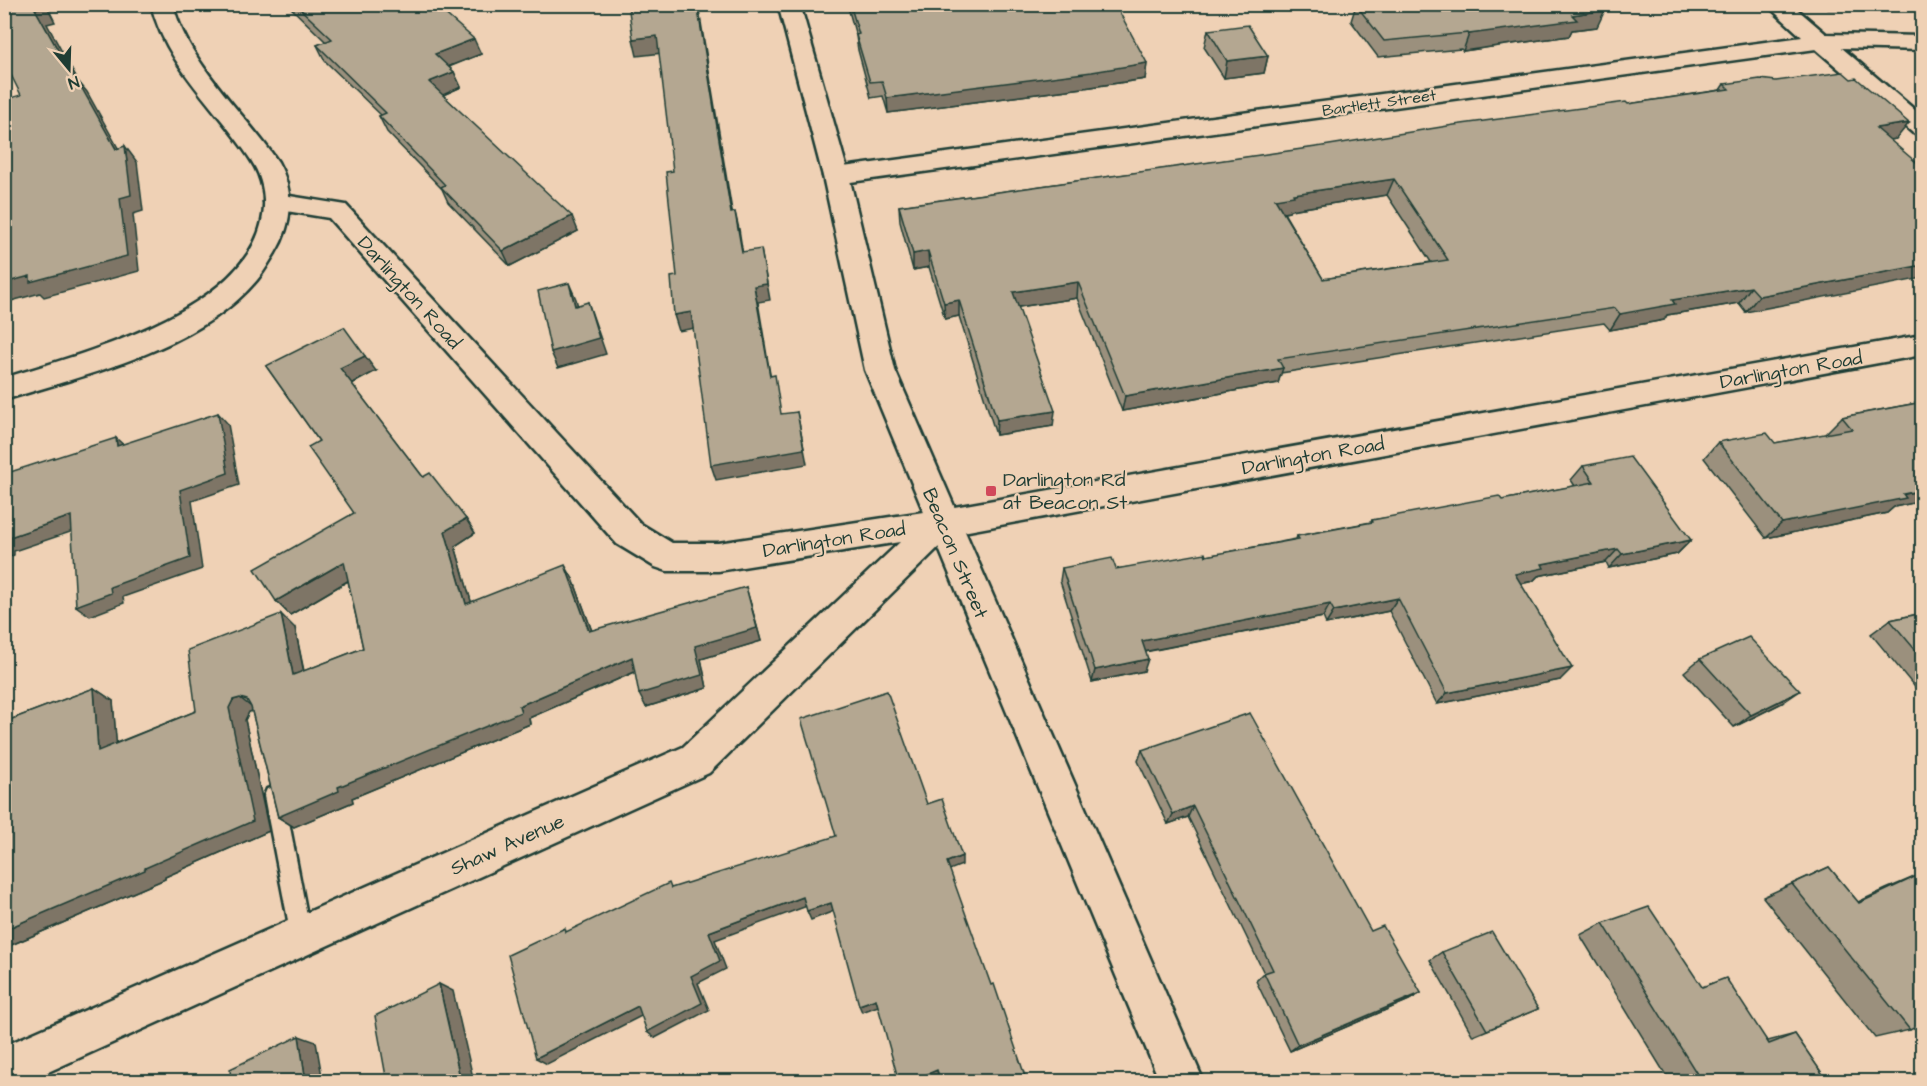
<svg xmlns="http://www.w3.org/2000/svg" width="1927" height="1086" font-family="'Architects Daughter',sans-serif">
	<rect width="100%" height="100%" fill="#efd1b5"/>
	<filter id="ink" filterUnits="userSpaceOnUse"><feTurbulence type="fractalNoise" baseFrequency=".0167" numOctaves="2"/><feDisplacementMap in="SourceGraphic" scale="12" xChannelSelector="R" yChannelSelector="G"/><feConvolveMatrix kernelMatrix="1 2 1 2 8 2 1 2 1" color-interpolation-filters="sRGB"/></filter>
	<g filter="url(#ink)">
		<g fill="none" stroke-linecap="round" stroke-linejoin="round">
			<!-- service casing -->
			<g stroke="#1f3d34" stroke-width="5">
				<path id="service" d="M 274,787 L 281,789 L 284,796 L 311,936 L 308,943 L 301,946 L 294,943 L 291,936 L 264,796 L 267,789 Z"/>
			</g>
			<!-- minor casing -->
			<g stroke="#1f3d34" stroke-width="5">
				<g id="minor">
					<path d="M 1766,4 L 1791,4 L 1826,34 L 1922,36 L 1922,50 L 1842,48 L 1922,116 L 1922,135 L 1913,133 L 1816,49 L 836,184 L 827,182 L 823,176 L 827,170 L 836,168 L 1802,37 Z"/>
					<path d="M 277,194 L 346,205 L 641,524 L 672,543 L 718,543 L 943,509 L 1922,335 L 1922,355 L 952,534 L 709,773 L 26,1082 L 4,1082 L 4,1046 L 683,747 L 900,542 L 718,571 L 667,571 L 655,567 L 617,544 L 329,218 L 268,208 L 264,202 L 268,196 Z"/>
				</g>
			</g>
			<!-- tertiary casing -->
			<g stroke="#1f3d34" stroke-width="5">
				<path id="tertiary" d="M 151,4 L 173,4 C 187,63 245,113 278,162 C 295,192 293,224 275,253 C 269,262 264,272 257,280 C 199,349 88,374 4,400 L 4,378 C 81,354 242,313 262,221 C 267,200 263,178 251,160 C 219,110 165,65 151,4 Z"/>
			</g>
			<!-- secondary casing -->
			<g stroke="#1f3d34" stroke-width="5">
				<path id="secondary" d="M 778,4 L 800,4 L 849,176 L 895,370 L 1204,1082 L 1160,1082 L 865,370 L 823,176 Z"/>
			</g>
			<!-- service -->
			<use href="#service" fill="#efd1b5" fill-rule="evenodd"/>
			<!-- minor -->
			<use href="#minor" fill="#efd1b5" fill-rule="evenodd"/>
			<!-- tertiary -->
			<use href="#tertiary" fill="#efd1b5" fill-rule="evenodd"/>
			<!-- secondary -->
			<use href="#secondary" fill="#efd1b5" fill-rule="evenodd"/>
		</g>
		<!-- wall -->
		<g fill="#9b907d" stroke="#1f3d34" stroke-width="1.5" fill-rule="evenodd">
			<path d="M 287,4 L 434,4 L 481,54 L 449,67 L 454,72 L 461,87 L 443,95 L 578,231 L 510,266 L 448,202 L 442,189 L 387,132 L 379,116 L 381,115 L 325,61 L 317,45 L 326,42 Z"/>
			<path d="M 847,4 L 1060,4 L 1063,10 L 1147,63 L 1145,79 L 1091,87 L 888,113 L 883,96 L 871,98 L 858,50 L 856,36 Z"/>
			<path d="M 1824,4 L 1877,4 L 1874,9 L 1828,9 Z"/>
			<path d="M 1356,5 L 1597,27 L 1572,30 L 1569,36 L 1463,51 L 1461,49 L 1378,57 L 1351,21 Z"/>
			<path d="M 1208,30 L 1268,56 L 1264,73 L 1224,78 L 1204,47 Z"/>
			<path d="M 1724,84 L 1896,139 L 1890,140 L 1746,312 L 1739,303 L 1667,315 L 1664,320 L 1610,330 L 1604,323 L 1281,373 L 1278,383 L 1122,411 L 1077,298 L 1018,307 L 1053,426 L 996,435 L 959,316 L 945,319 L 929,267 L 913,270 L 900,222 L 899,206 L 1628,104 L 1720,90 ZM 1387,195 L 1431,262 L 1323,279 L 1284,213 L 1289,212 L 1290,210 Z"/>
			<path d="M 266,366 L 376,371 L 352,384 L 423,477 L 466,519 L 475,533 L 455,546 L 471,602 L 573,579 L 592,631 L 750,601 L 761,641 L 701,659 L 707,688 L 646,707 L 635,672 L 529,718 L 530,724 L 352,798 L 353,802 L 294,827 L 278,817 L 252,711 L 249,712 L 245,720 L 269,831 L 165,877 L 165,879 L 4,948 L 4,722 L 94,688 L 113,701 L 116,743 L 196,711 L 295,628 L 304,671 L 363,648 L 348,581 L 290,615 L 276,601 L 354,513 L 319,441 Z"/>
			<path d="M 1923,402 L 1923,501 L 1894,507 L 1887,513 L 1766,538 L 1704,458 L 1718,442 L 1775,443 L 1827,434 L 1826,433 L 1842,417 Z"/>
			<path d="M 1583,466 L 1691,540 L 1677,554 L 1609,568 L 1606,562 L 1538,576 L 1533,581 L 1521,584 L 1560,680 L 1437,704 L 1389,611 L 1326,624 L 1323,617 L 1145,652 L 1144,671 L 1092,682 L 1060,581 L 1062,568 L 1116,569 L 1206,556 L 1296,539 L 1297,536 L 1371,522 L 1372,520 L 1502,500 L 1575,486 L 1571,480 Z"/>
			<path d="M 1923,613 L 1923,697 L 1871,634 L 1890,620 Z"/>
			<path d="M 1700,659 L 1782,703 L 1734,727 L 1684,672 Z"/>
			<path d="M 1142,750 L 1371,931 L 1421,993 L 1409,1000 L 1290,1051 L 1256,981 L 1264,973 L 1188,817 L 1168,824 L 1138,761 Z"/>
			<path d="M 1829,867 L 1858,902 L 1886,889 L 1919,875 L 1910,1030 L 1875,1038 L 1763,897 Z"/>
			<path d="M 1603,923 L 1702,987 L 1768,1041 L 1795,1034 L 1828,1082 L 1670,1082 L 1580,935 Z"/>
			<path d="M 1442,952 L 1538,1009 L 1473,1036 L 1430,960 Z"/>
		</g>
		<!-- shaded-wall -->
		<g fill="#7e7566" stroke="#1f3d34" stroke-width="1.5">
			<path d="M 43,4 L 46,4 L 55,22 L 47,24 L 78,81 L 87,92 L 127,164 L 125,146 L 137,162 L 143,211 L 133,214 L 139,271 L 44,297 L 40,293 L 4,303 L 4,283 L 120,198 L 116,149 L 73,77 L 35,9 Z"/>
			<path d="M 697,4 L 698,4 L 735,229 L 731,213 Z"/>
			<path d="M 1605,10 L 1597,27 L 1572,30 L 1569,36 L 1463,51 L 1469,34 L 1572,15 Z"/>
			<path d="M 657,36 L 662,53 L 637,56 L 633,39 Z"/>
			<path d="M 474,39 L 481,54 L 442,69 L 435,54 Z"/>
			<path d="M 1268,56 L 1264,73 L 1224,78 L 1227,61 Z"/>
			<path d="M 1147,63 L 1145,79 L 1091,87 L 888,113 L 887,98 Z"/>
			<path d="M 454,72 L 461,87 L 436,98 L 429,82 Z"/>
			<path d="M 1909,123 L 1896,139 L 1863,144 L 1876,128 Z"/>
			<path d="M 1394,179 L 1387,195 L 1290,210 L 1289,212 L 1270,215 L 1275,199 L 1293,194 Z"/>
			<path d="M 735,212 L 739,229 L 745,268 L 742,252 Z"/>
			<path d="M 572,216 L 578,231 L 510,266 L 503,251 Z"/>
			<path d="M 761,249 L 770,300 L 758,302 L 773,392 L 754,286 Z"/>
			<path d="M 928,251 L 929,267 L 913,270 L 913,254 Z"/>
			<path d="M 1923,265 L 1923,278 L 1746,312 L 1759,296 Z"/>
			<path d="M 1078,282 L 1077,298 L 1012,308 L 1013,292 Z"/>
			<path d="M 569,283 L 576,299 L 582,322 L 575,306 Z"/>
			<path d="M 1751,287 L 1739,303 L 1667,315 L 1664,320 L 1610,330 L 1620,314 L 1672,300 Z"/>
			<path d="M 959,300 L 959,316 L 945,319 L 944,303 Z"/>
			<path d="M 588,302 L 606,354 L 558,368 L 551,352 Z"/>
			<path d="M 691,312 L 695,328 L 679,331 L 674,315 Z"/>
			<path d="M 365,356 L 376,371 L 351,384 L 340,368 Z"/>
			<path d="M 1283,368 L 1278,383 L 1122,411 L 1125,396 Z"/>
			<path d="M 1055,411 L 1053,426 L 996,435 L 997,420 Z"/>
			<path d="M 797,412 L 807,464 L 716,480 L 711,465 Z"/>
			<path d="M 218,413 L 228,424 L 239,485 L 192,501 L 202,569 L 123,597 L 124,603 L 90,616 L 76,606 L 110,587 L 180,490 Z"/>
			<path d="M 116,438 L 128,449 L 117,446 Z"/>
			<path d="M 4,468 L 17,478 L 4,476 Z"/>
			<path d="M 1923,490 L 1923,501 L 1894,507 L 1887,513 L 1766,538 L 1782,523 Z"/>
			<path d="M 71,516 L 85,527 L 14,551 L 14,555 L 4,559 L 4,539 Z"/>
			<path d="M 466,519 L 475,533 L 455,546 L 476,618 L 466,604 L 445,531 Z"/>
			<path d="M 1691,540 L 1677,554 L 1609,568 L 1622,554 Z"/>
			<path d="M 1618,549 L 1606,562 L 1538,576 L 1533,581 L 1504,587 L 1515,574 L 1542,564 Z"/>
			<path d="M 344,562 L 356,576 L 290,615 L 276,601 Z"/>
			<path d="M 565,565 L 573,579 L 597,645 L 589,631 Z"/>
			<path d="M 746,587 L 761,641 L 701,659 L 707,688 L 646,707 L 639,694 L 695,646 Z"/>
			<path d="M 1398,598 L 1389,611 L 1326,624 L 1334,611 Z"/>
			<path d="M 1330,604 L 1323,617 L 1138,653 L 1142,641 Z"/>
			<path d="M 281,614 L 295,628 L 307,688 L 293,675 Z"/>
			<path d="M 632,657 L 639,670 L 529,718 L 530,724 L 352,798 L 353,802 L 294,827 L 278,817 L 338,787 L 519,706 Z"/>
			<path d="M 1148,659 L 1144,671 L 1092,682 L 1095,670 Z"/>
			<path d="M 1572,668 L 1560,680 L 1437,704 L 1447,693 Z"/>
			<path d="M 94,688 L 113,701 L 118,762 L 98,751 Z"/>
			<path d="M 1800,691 L 1782,703 L 1734,727 L 1751,715 Z"/>
			<path d="M 240,698 L 255,710 L 249,712 L 245,720 L 269,831 L 165,877 L 165,879 L 4,948 L 4,930 L 145,868 L 233,700 Z"/>
			<path d="M 1193,806 L 1188,817 L 1168,824 L 1173,814 Z"/>
			<path d="M 962,856 L 962,865 L 947,871 L 947,862 Z"/>
			<path d="M 803,897 L 807,906 L 715,940 L 726,969 L 698,983 L 709,1010 L 655,1038 L 647,1032 L 709,932 Z"/>
			<path d="M 831,903 L 834,911 L 811,920 L 807,911 Z"/>
			<path d="M 439,984 L 453,991 L 474,1082 L 461,1082 Z"/>
			<path d="M 1421,993 L 1409,1000 L 1290,1051 L 1298,1045 Z"/>
			<path d="M 876,999 L 878,1006 L 862,1012 L 859,1005 Z"/>
			<path d="M 638,1006 L 647,1013 L 547,1064 L 536,1058 Z"/>
			<path d="M 299,1036 L 316,1042 L 323,1082 L 306,1082 Z"/>
			<path d="M 937,1070 L 938,1075 L 922,1082 L 909,1082 Z"/>
		</g>
		<!-- building -->
		<g fill="#b4a791" stroke="#1f3d34" stroke-width="1.5" fill-rule="evenodd">
			<path d="M 4,4 L 43,4 L 44,6 L 35,9 L 73,77 L 75,76 L 116,149 L 125,146 L 131,195 L 120,198 L 127,256 L 30,282 L 30,276 L 4,283 L 4,110 L 7,109 L 4,103 L 4,100 L 21,95 L 4,61 L 4,57 L 9,55 L 4,47 Z"/>
			<path d="M 295,4 L 434,4 L 474,39 L 435,54 L 454,72 L 429,82 L 572,216 L 503,251 L 441,187 L 445,185 L 379,116 L 386,113 L 317,45 L 332,39 Z"/>
			<path d="M 628,4 L 697,4 L 731,213 L 735,212 L 742,252 L 761,249 L 767,284 L 754,286 L 770,376 L 775,375 L 781,414 L 797,412 L 804,449 L 711,465 L 691,312 L 674,315 L 671,277 L 677,276 L 666,172 L 673,171 L 657,36 L 633,39 Z"/>
			<path d="M 850,4 L 1060,4 L 1063,10 L 1115,4 L 1147,63 L 1092,72 L 887,98 L 882,81 L 870,82 L 856,35 L 859,34 Z"/>
			<path d="M 1359,4 L 1599,4 L 1605,10 L 1572,15 L 1577,20 L 1469,34 L 1468,33 L 1384,41 L 1356,5 Z"/>
			<path d="M 1248,25 L 1268,56 L 1227,61 L 1208,30 Z"/>
			<path d="M 1843,72 L 1851,79 L 1856,78 L 1909,123 L 1876,128 L 1923,168 L 1923,265 L 1759,296 L 1751,287 L 1672,300 L 1675,304 L 1620,314 L 1615,308 L 1278,359 L 1283,368 L 1125,396 L 1078,282 L 1013,292 L 1055,411 L 997,420 L 959,300 L 944,303 L 928,251 L 913,254 L 899,206 L 1323,146 L 1454,125 L 1626,102 L 1628,104 L 1729,89 L 1724,84 L 1760,79 L 1776,81 ZM 1394,179 L 1448,260 L 1323,279 L 1275,199 L 1294,196 L 1293,194 Z"/>
			<path d="M 569,283 L 575,306 L 588,302 L 599,338 L 551,352 L 538,291 Z"/>
			<path d="M 344,327 L 365,356 L 340,368 L 423,477 L 430,473 L 466,519 L 445,531 L 466,604 L 565,565 L 589,631 L 746,587 L 757,628 L 695,646 L 702,675 L 639,694 L 632,657 L 519,706 L 521,712 L 338,787 L 339,791 L 278,817 L 251,707 L 247,700 L 240,698 L 233,700 L 229,708 L 253,821 L 145,868 L 145,870 L 4,930 L 4,722 L 94,688 L 98,751 L 196,711 L 188,650 L 281,614 L 293,675 L 363,648 L 344,562 L 276,601 L 255,569 L 354,513 L 308,447 L 319,441 L 266,366 Z"/>
			<path d="M 1923,402 L 1923,490 L 1903,494 L 1906,498 L 1782,523 L 1718,442 L 1767,433 L 1775,443 L 1852,429 L 1842,417 Z"/>
			<path d="M 218,413 L 228,473 L 180,490 L 190,558 L 110,587 L 111,593 L 76,606 L 71,516 L 4,539 L 4,474 L 116,438 L 117,446 Z"/>
			<path d="M 1630,457 L 1691,540 L 1622,554 L 1618,549 L 1542,564 L 1544,568 L 1515,574 L 1572,668 L 1447,693 L 1398,598 L 1334,611 L 1330,604 L 1142,641 L 1148,659 L 1095,670 L 1062,568 L 1112,558 L 1116,569 L 1205,553 L 1206,556 L 1299,539 L 1297,536 L 1373,522 L 1372,520 L 1499,496 L 1502,500 L 1594,482 L 1583,466 Z"/>
			<path d="M 1923,613 L 1923,659 L 1890,620 Z"/>
			<path d="M 1749,637 L 1800,691 L 1751,715 L 1700,659 Z"/>
			<path d="M 887,691 L 927,804 L 942,799 L 962,856 L 947,862 L 991,985 L 994,984 L 1027,1082 L 941,1082 L 937,1070 L 909,1082 L 899,1082 L 876,999 L 859,1005 L 831,903 L 807,911 L 803,897 L 709,932 L 720,961 L 691,976 L 702,1003 L 647,1032 L 638,1006 L 536,1058 L 508,955 L 565,928 L 566,932 L 669,883 L 671,888 L 836,836 L 801,719 Z"/>
			<path d="M 1250,713 L 1371,931 L 1383,926 L 1421,993 L 1298,1045 L 1264,973 L 1273,970 L 1193,806 L 1173,814 L 1142,750 Z"/>
			<path d="M 1829,867 L 1859,903 L 1919,875 L 1923,879 L 1923,1023 L 1910,1030 L 1792,884 Z"/>
			<path d="M 1649,907 L 1702,987 L 1726,978 L 1769,1044 L 1795,1034 L 1828,1082 L 1702,1082 L 1603,923 Z"/>
			<path d="M 1492,932 L 1538,1009 L 1487,1030 L 1442,952 Z"/>
			<path d="M 439,984 L 461,1082 L 387,1082 L 375,1016 Z"/>
			<path d="M 299,1036 L 306,1082 L 231,1082 L 230,1069 Z"/>
		</g>
	</g>
	<!-- markers -->
	<rect fill="#d1495b" stroke="#efd1b5" stroke-width="2" x="985" y="485" width="12" height="12" rx="3"/>
	<g text-anchor="middle" stroke-width="4.5" stroke-linejoin="round" paint-order="stroke">
		<!-- far-street labels -->
		<g font-size="16" fill="#1f3d34" stroke="#efd1b5">
			<text transform="translate(1379 102) rotate(-8)" y="6">Bartlett Street</text>
		</g>
		<!-- street labels -->
		<g font-size="20" fill="#1f3d34" stroke="#efd1b5">
			<text transform="translate(410 292) rotate(48)" y="7">Darlington Road</text>
			<text transform="translate(1791 369) rotate(-10)" y="7">Darlington Road</text>
			<text transform="translate(1313 455) rotate(-10)" y="7">Darlington Road</text>
			<text transform="translate(834 539) rotate(-9)" y="7">Darlington Road</text>
			<text transform="translate(956 553) rotate(67)" y="7">Beacon Street</text>
			<text transform="translate(507 844) rotate(-24)" y="7">Shaw Avenue</text>
		</g>
		<!-- poi labels -->
		<g font-size="20" fill="#1f3d34" stroke="#efd1b5" text-anchor="start">
			<text x="1003" y="486">Darlington Rd<tspan x="1003" dy="23">at Beacon St</tspan></text>
		</g>
	</g>
	<!-- margin -->
	<rect width="1927" height="1086" fill="none" stroke="#efd1b5" stroke-width="24"/>
	<rect x="12" y="12" width="1903" height="1062" fill="none" stroke="#1f3d34" stroke-width="2" filter="url(#ink)"/>
	<!-- north arrow -->
	<g transform="translate(69 69) rotate(161)" stroke="#efd1b5" stroke-width="4.5" paint-order="stroke">
	<path d="M0-4.5L10 22L0 15L-10 22Z" fill="#1f3d34"/>
	<text y="-9" font-size="16" font-weight="bold" text-anchor="middle" fill="#1f3d34">N</text>
	</g>
</svg>
